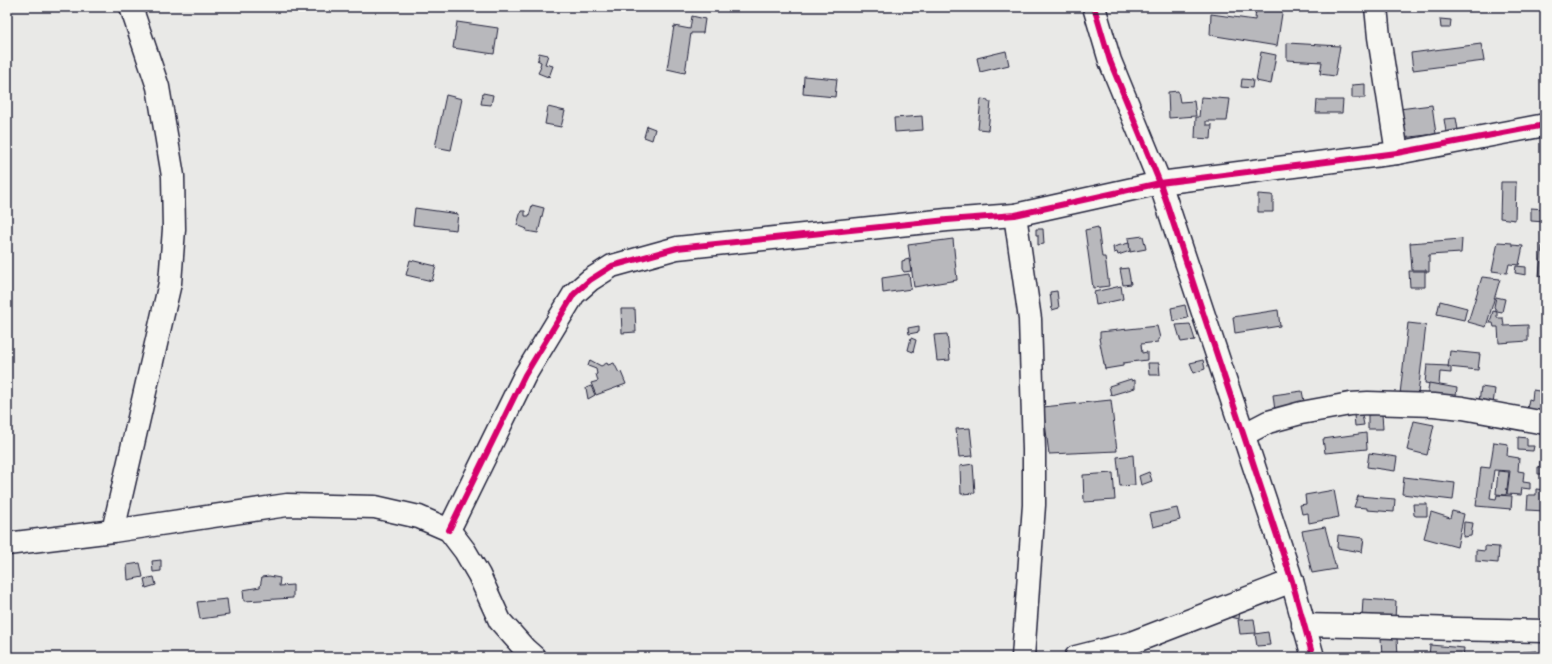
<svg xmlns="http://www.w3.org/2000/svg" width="1552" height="664" font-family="'Patrick Hand',sans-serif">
	<rect width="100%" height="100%" fill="#e9e9e7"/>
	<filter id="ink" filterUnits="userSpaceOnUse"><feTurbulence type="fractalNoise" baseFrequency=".025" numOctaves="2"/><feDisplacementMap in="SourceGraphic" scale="8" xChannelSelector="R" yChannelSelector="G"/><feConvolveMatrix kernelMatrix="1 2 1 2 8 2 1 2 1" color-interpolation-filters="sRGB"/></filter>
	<g filter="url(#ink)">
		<!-- building -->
		<g fill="#b8b8bc" stroke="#22223b">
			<path d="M 706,7 L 719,7 L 718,11 L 705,10 Z"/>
			<path d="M 1256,7 L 1283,7 L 1277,46 L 1210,35 L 1211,14 L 1255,20 Z"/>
			<path d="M 1311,7 L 1327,7 L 1327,10 L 1311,8 Z"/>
			<path d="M 692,16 L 705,19 L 703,33 L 691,33 L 685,73 L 667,69 L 674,26 L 690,29 Z"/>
			<path d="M 1440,19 L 1451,20 L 1450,28 L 1441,28 Z"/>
			<path d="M 457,22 L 498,28 L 494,54 L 453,48 Z"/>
			<path d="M 1287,43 L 1340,46 L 1335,76 L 1320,74 L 1322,62 L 1287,60 Z"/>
			<path d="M 1481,44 L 1484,61 L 1413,70 L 1411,53 Z"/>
			<path d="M 1006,51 L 1009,65 L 980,72 L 977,58 Z"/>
			<path d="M 1261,52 L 1276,55 L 1271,84 L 1256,81 Z"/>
			<path d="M 539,53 L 548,55 L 545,64 L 553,66 L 549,77 L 548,75 L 548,77 L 538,73 L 541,67 L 540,66 L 541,62 L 537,60 L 539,60 L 538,58 Z"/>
			<path d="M 804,76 L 837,79 L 835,97 L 803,94 Z"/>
			<path d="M 1242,79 L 1253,80 L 1252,88 L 1241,87 Z"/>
			<path d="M 1365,84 L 1365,98 L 1352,98 L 1352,85 Z"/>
			<path d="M 1178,91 L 1180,102 L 1194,101 L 1196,116 L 1169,118 L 1168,92 Z"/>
			<path d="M 483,93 L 493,95 L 491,105 L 481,104 Z"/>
			<path d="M 446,95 L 462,99 L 451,150 L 435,147 Z"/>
			<path d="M 1201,97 L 1230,99 L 1227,121 L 1206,121 L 1206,125 L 1212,125 L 1211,139 L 1195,138 L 1196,117 L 1199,117 Z"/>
			<path d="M 981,99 L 988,100 L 988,102 L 991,102 L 988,130 L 978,129 Z"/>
			<path d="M 1317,100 L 1343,100 L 1342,113 L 1316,113 Z"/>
			<path d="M 1432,105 L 1436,134 L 1402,138 L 1399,109 Z"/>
			<path d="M 548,107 L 565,111 L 561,127 L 545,124 Z"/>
			<path d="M 922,116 L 923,130 L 895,132 L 894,118 Z"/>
			<path d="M 1456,118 L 1458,130 L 1446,132 L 1444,119 Z"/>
			<path d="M 647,126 L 655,129 L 652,140 L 644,137 Z"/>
			<path d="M 1501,182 L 1516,182 L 1515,220 L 1500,218 Z"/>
			<path d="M 1258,194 L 1271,195 L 1273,196 L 1273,212 L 1258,212 Z"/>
			<path d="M 532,205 L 544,208 L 538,233 L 526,231 L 527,229 L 517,225 L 521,211 L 525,211 L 525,216 L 529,216 Z"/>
			<path d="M 415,208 L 458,214 L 456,230 L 413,225 Z"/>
			<path d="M 1531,208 L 1545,209 L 1545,222 L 1531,221 Z"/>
			<path d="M 1098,227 L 1102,257 L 1105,257 L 1109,286 L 1093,288 L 1085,230 Z"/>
			<path d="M 1036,229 L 1043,229 L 1044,244 L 1038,245 L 1038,235 L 1036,235 Z"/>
			<path d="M 1143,236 L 1146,249 L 1130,252 L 1128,238 Z"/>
			<path d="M 953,239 L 957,280 L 914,287 L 908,245 Z"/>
			<path d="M 1462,239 L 1461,253 L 1429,255 L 1429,272 L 1426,272 L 1426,270 L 1412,270 L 1410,243 Z"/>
			<path d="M 1498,242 L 1512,243 L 1512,245 L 1523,246 L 1519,265 L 1509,264 L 1507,273 L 1492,271 Z"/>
			<path d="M 1129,243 L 1130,251 L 1118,255 L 1117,252 L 1114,253 L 1113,247 Z"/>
			<path d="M 1542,246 L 1545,247 L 1545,277 L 1539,276 Z"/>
			<path d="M 909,259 L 911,271 L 904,272 L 902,269 L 902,261 Z"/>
			<path d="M 410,260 L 436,266 L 432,281 L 406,275 Z"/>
			<path d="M 1516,266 L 1526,267 L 1526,275 L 1515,273 Z"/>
			<path d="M 1128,268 L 1131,284 L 1123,285 L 1120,269 Z"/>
			<path d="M 1409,271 L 1425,271 L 1425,287 L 1410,287 Z"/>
			<path d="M 909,274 L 911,289 L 883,293 L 882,278 Z"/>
			<path d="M 1482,277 L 1500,279 L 1486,327 L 1468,322 Z"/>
			<path d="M 1121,286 L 1123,299 L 1096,305 L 1094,292 Z"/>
			<path d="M 1057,291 L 1059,308 L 1052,310 L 1050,292 Z"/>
			<path d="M 1496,297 L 1505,299 L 1502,312 L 1497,311 L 1494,307 Z"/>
			<path d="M 1440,301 L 1467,308 L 1464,320 L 1437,314 Z"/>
			<path d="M 1185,305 L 1188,318 L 1173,321 L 1171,308 Z"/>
			<path d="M 621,309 L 635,309 L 636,332 L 622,333 Z"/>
			<path d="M 1278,310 L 1280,326 L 1235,333 L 1233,317 Z"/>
			<path d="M 1493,311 L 1497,312 L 1497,318 L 1503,318 L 1504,326 L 1528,325 L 1528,341 L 1499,343 L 1498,327 L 1494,327 L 1493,323 L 1490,323 Z"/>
			<path d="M 1408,323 L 1426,325 L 1418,394 L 1400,394 Z"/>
			<path d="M 1190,324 L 1195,340 L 1181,342 L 1176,325 Z"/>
			<path d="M 919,326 L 919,332 L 909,334 L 908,328 Z"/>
			<path d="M 1157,326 L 1160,338 L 1158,339 L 1158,342 L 1141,344 L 1142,353 L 1147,352 L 1147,360 L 1123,363 L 1123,366 L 1105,369 L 1099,338 L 1100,338 L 1100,332 Z"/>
			<path d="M 947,334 L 950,360 L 937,361 L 934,335 Z"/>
			<path d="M 911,338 L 916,340 L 913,352 L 908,350 Z"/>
			<path d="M 1450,351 L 1480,354 L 1478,370 L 1448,367 Z"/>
			<path d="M 590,360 L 601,366 L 607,363 L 608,365 L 614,363 L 619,373 L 621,372 L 626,384 L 596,395 L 591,383 L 598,381 L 596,374 L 597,374 L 596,369 L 588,366 Z"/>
			<path d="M 1203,360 L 1205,369 L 1194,373 L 1190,363 Z"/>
			<path d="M 1148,363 L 1159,363 L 1160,375 L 1149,375 Z"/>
			<path d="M 1427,365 L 1448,366 L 1448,367 L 1451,367 L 1451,373 L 1440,372 L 1439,385 L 1425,383 Z"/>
			<path d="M 1131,379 L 1132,381 L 1135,380 L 1135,388 L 1111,395 L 1109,386 Z"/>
			<path d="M 1429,383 L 1457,388 L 1455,403 L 1427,399 Z"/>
			<path d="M 591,386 L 595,395 L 588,399 L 586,388 Z"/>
			<path d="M 1481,387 L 1495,389 L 1493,404 L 1479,402 Z"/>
			<path d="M 1533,390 L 1545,392 L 1545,416 L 1526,414 L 1529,399 L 1532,400 Z"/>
			<path d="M 1302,391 L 1305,406 L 1275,411 L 1273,395 Z"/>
			<path d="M 1111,400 L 1117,451 L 1049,454 L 1043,407 Z"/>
			<path d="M 1382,414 L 1383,429 L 1368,429 L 1368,415 Z"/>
			<path d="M 1354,415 L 1362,415 L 1364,425 L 1355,426 Z"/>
			<path d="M 1414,421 L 1434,425 L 1427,455 L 1407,450 Z"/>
			<path d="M 970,428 L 973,456 L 959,457 L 956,429 Z"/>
			<path d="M 1366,433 L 1367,449 L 1325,453 L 1323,439 Z"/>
			<path d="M 1518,437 L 1527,438 L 1527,446 L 1534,446 L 1533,451 L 1518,450 Z"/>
			<path d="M 1494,442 L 1508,444 L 1507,456 L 1519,458 L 1518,471 L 1524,472 L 1523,482 L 1530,483 L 1530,489 L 1522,488 L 1521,495 L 1507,494 L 1510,471 L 1494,470 L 1490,498 L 1496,499 L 1497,495 L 1512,496 L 1511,509 L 1476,506 L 1481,467 L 1490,468 Z"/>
			<path d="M 1369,453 L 1397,457 L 1395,471 L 1367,467 Z"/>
			<path d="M 1133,455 L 1135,485 L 1120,486 L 1117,457 Z"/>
			<path d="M 1540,460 L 1545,460 L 1545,474 L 1538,474 L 1538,467 L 1540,467 Z"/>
			<path d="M 973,464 L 975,493 L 961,494 L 960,466 Z"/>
			<path d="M 1498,471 L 1509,472 L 1507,489 L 1505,489 L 1507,490 L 1506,495 L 1496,494 Z"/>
			<path d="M 1149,472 L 1152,481 L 1141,485 L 1139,476 Z"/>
			<path d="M 1113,473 L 1115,500 L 1084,502 L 1083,475 Z"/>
			<path d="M 1404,477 L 1455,483 L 1453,500 L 1402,494 Z"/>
			<path d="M 1536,489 L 1545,490 L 1545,511 L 1527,510 L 1528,495 L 1536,495 Z"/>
			<path d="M 1334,490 L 1339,517 L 1309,523 L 1308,513 L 1302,514 L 1300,505 L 1306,504 L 1305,495 Z"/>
			<path d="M 1358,496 L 1395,499 L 1394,512 L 1367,510 L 1367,508 L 1354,507 Z"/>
			<path d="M 1413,504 L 1427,504 L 1427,516 L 1416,516 L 1414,515 Z"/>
			<path d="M 1177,508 L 1180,520 L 1153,527 L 1150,514 Z"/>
			<path d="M 1452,511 L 1464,514 L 1457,547 L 1424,538 L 1431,512 L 1450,518 Z"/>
			<path d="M 1464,522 L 1473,523 L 1471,536 L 1463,537 Z"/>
			<path d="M 1325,527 L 1336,569 L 1312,573 L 1302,531 Z"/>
			<path d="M 1338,535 L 1364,538 L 1362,552 L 1337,548 Z"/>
			<path d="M 1485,546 L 1499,547 L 1498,563 L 1476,561 L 1476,550 L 1485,551 Z"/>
			<path d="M 161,560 L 161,571 L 153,572 L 152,561 Z"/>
			<path d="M 140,563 L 143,577 L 128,580 L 127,565 Z"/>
			<path d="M 269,576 L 280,578 L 279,586 L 293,585 L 293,598 L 244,601 L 243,590 L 260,587 L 262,577 Z"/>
			<path d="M 154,577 L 156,585 L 146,588 L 144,579 Z"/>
			<path d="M 227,599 L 229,615 L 200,619 L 197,602 Z"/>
			<path d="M 1363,599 L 1396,601 L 1395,619 L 1362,617 Z"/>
			<path d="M 1232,610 L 1240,611 L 1239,619 L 1231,617 Z"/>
			<path d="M 1254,619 L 1256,633 L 1240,634 L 1238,620 Z"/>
			<path d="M 1268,632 L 1270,645 L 1257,646 L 1255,634 Z"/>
			<path d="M 1381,637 L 1397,637 L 1398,657 L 1382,657 Z"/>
			<path d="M 1430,645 L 1464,648 L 1463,657 L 1429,657 Z"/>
			<path d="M 1537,651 L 1537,657 L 1538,657 L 1523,657 L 1523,652 Z"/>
		</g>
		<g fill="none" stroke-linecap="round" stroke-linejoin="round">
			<!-- minor casing -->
			<g stroke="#22223b" stroke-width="25">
				<g id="minor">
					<path d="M 1094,7 L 1110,61 L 1160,183 L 1292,581 L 1313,657"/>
					<path d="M 1376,7 L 1379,37 L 1397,153"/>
					<path d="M 1015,215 L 1030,319 L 1034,450 L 1034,505 L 1023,657"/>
					<path d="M 1243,435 L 1268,422 L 1301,413 L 1350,404 L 1368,403 L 1434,405 L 1463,408 L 1545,423"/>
					<path d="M 449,530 L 525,375 L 574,294 L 590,280 L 612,266 L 677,248 L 947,220 L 1015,215 L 1160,183 L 1397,153 L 1545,125"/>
					<path d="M 113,531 L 170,283 L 174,229 L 173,176 L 158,87 L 131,7"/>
					<path d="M 7,544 L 113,531 L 287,505 L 375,507 L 419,517 L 449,530 L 465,551 L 479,575 L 500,621 L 525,649 L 534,657"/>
					<path d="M 1303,625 C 1384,626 1464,630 1545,631"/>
					<path d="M 1076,657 L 1131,643 L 1292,581"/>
				</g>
			</g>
			<!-- minor -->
			<use href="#minor" stroke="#f6f6f2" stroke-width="22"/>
			<!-- cycleway casing -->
			<g stroke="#f6f6f2" stroke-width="8">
				<g id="cycleway">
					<path d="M 1094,7 L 1110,61 L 1160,183 L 1292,581 L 1313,657"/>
					<path d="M 449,530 L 525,375 L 574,294 L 590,280 L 612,266 L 677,248 L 947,220 L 1015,215 L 1160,183 L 1397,153 L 1545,125"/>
				</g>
			</g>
			<!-- cycleway -->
			<use href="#cycleway" stroke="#d6006c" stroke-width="6"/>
		</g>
	</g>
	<!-- margin -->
	<rect width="1552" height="664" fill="none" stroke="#f6f6f2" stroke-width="24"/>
	<rect x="12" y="12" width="1528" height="640" fill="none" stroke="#22223b" stroke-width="1.5" filter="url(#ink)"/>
</svg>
